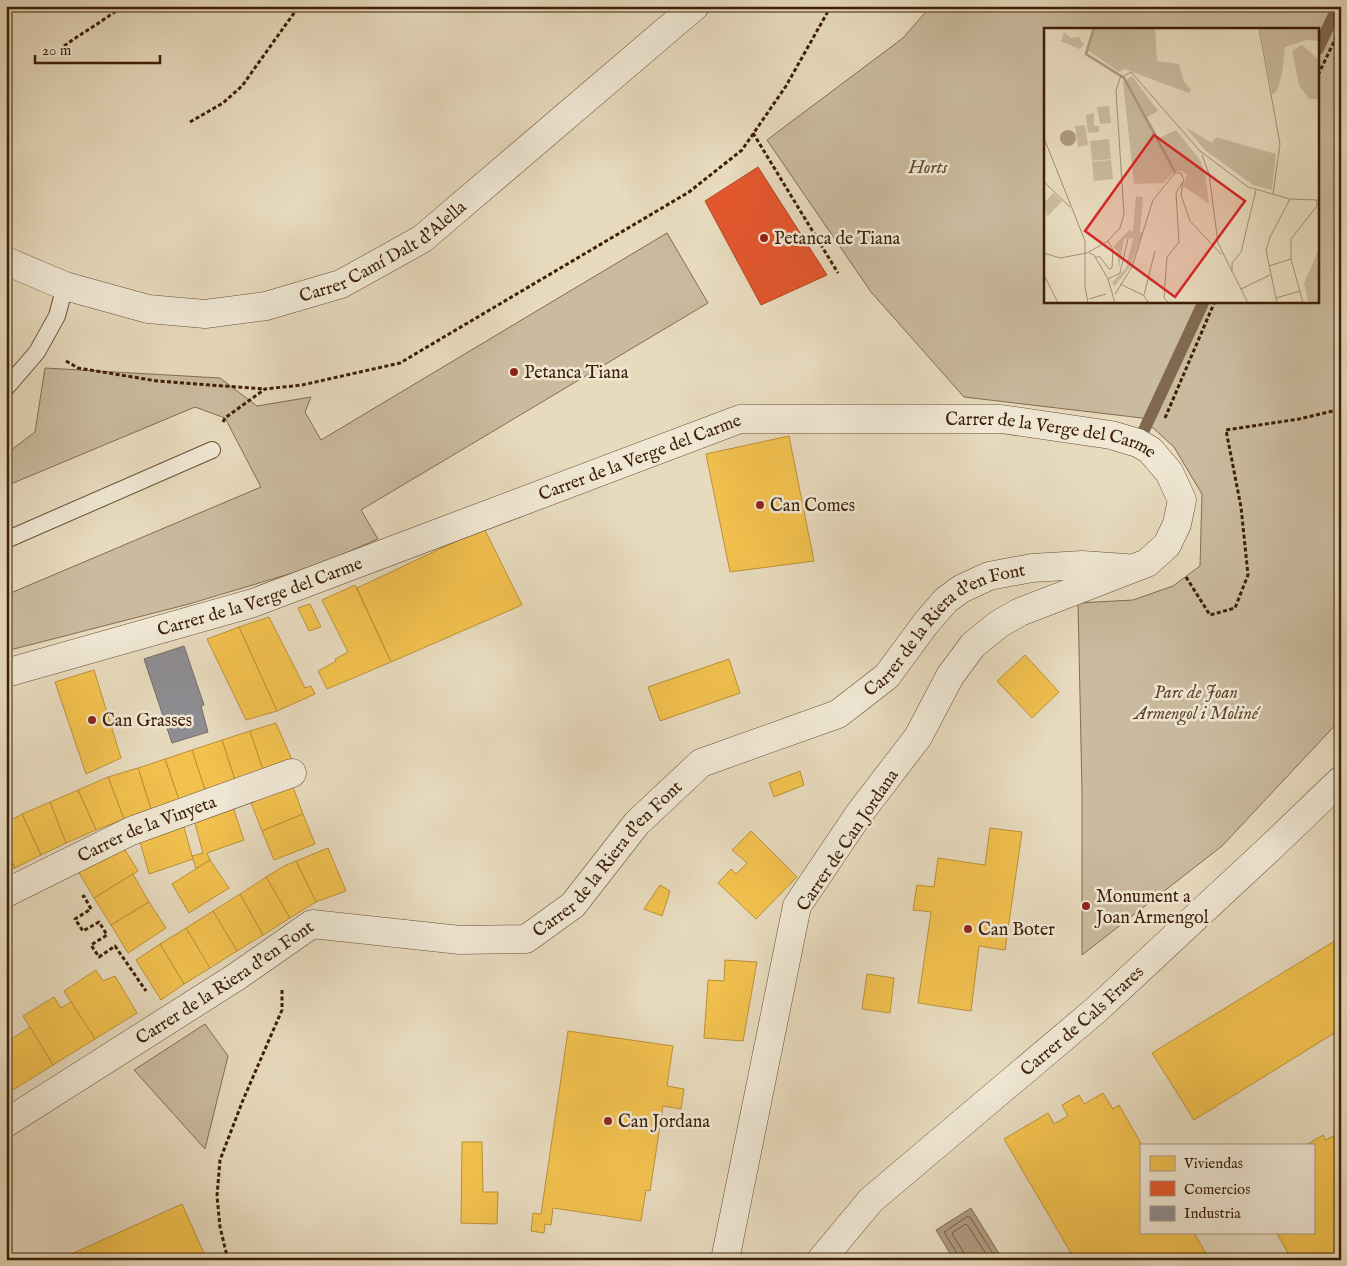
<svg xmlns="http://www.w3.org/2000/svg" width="1347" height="1266" font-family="'IM FELL English',serif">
	<rect width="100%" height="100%" fill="#e7dabd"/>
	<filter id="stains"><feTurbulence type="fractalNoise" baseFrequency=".004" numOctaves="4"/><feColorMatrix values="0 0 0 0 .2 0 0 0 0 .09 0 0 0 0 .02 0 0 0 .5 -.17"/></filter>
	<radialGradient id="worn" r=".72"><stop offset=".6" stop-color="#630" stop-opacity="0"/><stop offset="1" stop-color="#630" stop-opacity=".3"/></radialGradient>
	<!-- green -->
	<g fill="#caba9e" stroke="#846c52" fill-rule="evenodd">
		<path d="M 931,6 L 1341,6 L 1341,719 L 1222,846 L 1082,955 L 1082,791 L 1078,603 L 1133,600 L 1173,586 L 1200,566 L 1202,494 L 1174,447 L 1142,418 L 964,397 L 871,292 L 767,140 L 903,38 ZM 1046,29 L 1318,29 L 1318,301 L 1046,301 Z"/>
		<path d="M 667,233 L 708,303 L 361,510 L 378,539 L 316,566 L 189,604 L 6,651 L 6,595 L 261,487 L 225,418 L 195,407 L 6,486 L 6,454 L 35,432 L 45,368 L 220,378 L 257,406 L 311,397 L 305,412 L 321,440 Z"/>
		<path d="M 205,1024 L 228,1056 L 205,1149 L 134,1070 Z"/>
	</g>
	<!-- water -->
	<path fill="#ae9a7f" stroke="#81694f" d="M 971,1208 L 1003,1260 L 954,1260 L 936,1230 Z"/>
	<!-- homes -->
	<g fill="#f2c14e" stroke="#bc9038">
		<path d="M 789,436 L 814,561 L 730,572 L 706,454 Z"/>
		<path d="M 484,528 L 522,605 L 391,662 L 357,588 Z"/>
		<path d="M 355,585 L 391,662 L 327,689 L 318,671 L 336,661 L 335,659 L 348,652 L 322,600 Z"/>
		<path d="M 310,604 L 321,627 L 309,631 L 298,608 Z"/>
		<path d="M 269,617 L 305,688 L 311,686 L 315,694 L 277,711 L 239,627 Z"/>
		<path d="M 239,627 L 277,711 L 246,720 L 207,639 Z"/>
		<path d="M 1025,655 L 1059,692 L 1032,718 L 997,681 Z"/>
		<path d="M 729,659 L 740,693 L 660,721 L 648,687 Z"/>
		<path d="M 94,670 L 121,758 L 86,774 L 55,682 Z"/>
		<path d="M 276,723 L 292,760 L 263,770 L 250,731 Z"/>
		<path d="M 250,731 L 263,770 L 235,780 L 222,740 Z"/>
		<path d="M 222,740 L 235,780 L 205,790 L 192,750 Z"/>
		<path d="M 192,750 L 205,790 L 179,800 L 165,759 Z"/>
		<path d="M 165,759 L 179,800 L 151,809 L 138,768 Z"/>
		<path d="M 138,768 L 151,809 L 124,819 L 108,777 Z"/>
		<path d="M 800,771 L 804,785 L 774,797 L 769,783 Z"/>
		<path d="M 108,777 L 124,819 L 96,830 L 78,790 Z"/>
		<path d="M 292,784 L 303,814 L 262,831 L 250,800 Z"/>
		<path d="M 78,790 L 96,830 L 66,843 L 50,802 Z"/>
		<path d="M 50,802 L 66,843 L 41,855 L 22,814 Z"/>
		<path d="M 233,807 L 244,840 L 207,853 L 210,860 L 196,869 L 192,856 L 203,853 L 194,820 Z"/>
		<path d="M 22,814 L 41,855 L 15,868 L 6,850 L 6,823 Z"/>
		<path d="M 303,814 L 315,844 L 274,860 L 262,831 Z"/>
		<path d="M 183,824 L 193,859 L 149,874 L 139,838 Z"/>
		<path d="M 990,828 L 1022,832 L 1005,950 L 979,946 L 971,1011 L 918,1003 L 931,912 L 913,910 L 917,885 L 934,887 L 938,858 L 985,865 Z"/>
		<path d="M 751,831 L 797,877 L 756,919 L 718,883 L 731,869 L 736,874 L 747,863 L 732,850 Z"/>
		<path d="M 122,845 L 138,871 L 94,898 L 76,868 Z"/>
		<path d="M 328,848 L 346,891 L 316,902 L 296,861 Z"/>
		<path d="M 6,850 L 15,868 L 6,872 Z"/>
		<path d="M 210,860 L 229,888 L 189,913 L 172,884 Z"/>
		<path d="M 296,861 L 316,902 L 290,918 L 266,877 L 284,866 Z"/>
		<path d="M 133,874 L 149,902 L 111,925 L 94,898 Z"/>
		<path d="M 266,877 L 290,918 L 263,935 L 240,894 Z"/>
		<path d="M 660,885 L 670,891 L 662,916 L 644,909 Z"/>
		<path d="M 240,894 L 263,935 L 237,951 L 213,911 Z"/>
		<path d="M 149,902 L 166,928 L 128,953 L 111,925 Z"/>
		<path d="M 213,911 L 237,951 L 210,968 L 186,928 Z"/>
		<path d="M 186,928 L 210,968 L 184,984 L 160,944 Z"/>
		<path d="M 1341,937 L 1341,1029 L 1194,1120 L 1152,1053 Z"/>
		<path d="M 160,944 L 184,984 L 161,1000 L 136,960 Z"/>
		<path d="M 725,960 L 757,962 L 743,1041 L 704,1038 L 708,980 L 724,981 Z"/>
		<path d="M 96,970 L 103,981 L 115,976 L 137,1013 L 95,1039 L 64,991 Z"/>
		<path d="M 867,974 L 894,978 L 890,1013 L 862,1009 Z"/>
		<path d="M 54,997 L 61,1008 L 71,1002 L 95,1039 L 53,1065 L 23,1016 Z"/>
		<path d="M 30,1027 L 53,1065 L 8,1093 L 6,1091 L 6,1033 L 10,1040 Z"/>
		<path d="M 568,1031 L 673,1046 L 667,1086 L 684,1089 L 681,1109 L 663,1106 L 650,1191 L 646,1190 L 641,1221 L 553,1208 L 551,1225 L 545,1224 L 544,1233 L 531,1231 L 533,1213 L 541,1214 Z"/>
		<path d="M 1103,1093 L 1113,1109 L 1119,1105 L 1142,1145 L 1141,1145 L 1141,1232 L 1196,1232 L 1194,1233 L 1210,1260 L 1075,1260 L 1004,1139 L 1048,1113 L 1054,1124 L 1068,1116 L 1062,1105 L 1079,1095 L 1084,1104 Z"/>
		<path d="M 1341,1132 L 1341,1260 L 1292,1260 L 1276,1232 L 1313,1232 L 1313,1145 L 1306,1145 L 1323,1135 L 1326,1140 Z"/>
		<path d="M 462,1142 L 482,1142 L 483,1192 L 498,1192 L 497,1224 L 461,1223 Z"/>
		<path d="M 182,1204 L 207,1260 L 58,1260 Z"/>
	</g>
	<!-- shops -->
	<path fill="#e4572e" stroke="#b24622" d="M 758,167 L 827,275 L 761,305 L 705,201 Z"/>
	<!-- industry -->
	<path fill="#8d8d92" stroke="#756c68" d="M 184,646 L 204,705 L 201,706 L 208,732 L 172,743 L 144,659 Z"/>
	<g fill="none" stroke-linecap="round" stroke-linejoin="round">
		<!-- shore -->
		<g stroke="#765c42" stroke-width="1">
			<path d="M 958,1260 L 958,1255 L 944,1232 L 968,1216 L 970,1217 L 997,1260"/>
			<path d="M 965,1260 L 964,1253 L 952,1234 L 953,1232 L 966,1224 L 968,1226 L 990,1260"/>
		</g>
		<!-- stream -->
		<g stroke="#81694f" stroke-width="12">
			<path d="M 1318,49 L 1338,6"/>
			<path d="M 1138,443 L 1204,301"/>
		</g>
		<!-- lane casing -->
		<g stroke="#684e34" stroke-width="18">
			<g id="lane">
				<path d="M 6,388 L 37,352 L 57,316 L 65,286"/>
				<path d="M 6,540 L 212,450"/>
			</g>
		</g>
		<!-- street casing -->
		<g stroke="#684e34" stroke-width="29">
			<g id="street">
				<path id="s1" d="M 6,261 L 65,286 L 148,309 L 205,314 L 266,306 L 341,284 L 422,239 L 695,6"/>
				<path id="s2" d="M 6,673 L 253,603 L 740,419 L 1001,419 L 1111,435 L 1138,443 L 1150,450 L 1169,472 L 1182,500 L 1177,524 L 1167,545 L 1147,563 L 1020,612 L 999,624 L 973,645 L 950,676 L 918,737 L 859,814 L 797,906 L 725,1260"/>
				<path id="s3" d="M 6,893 L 131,831 L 292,773"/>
				<path id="s4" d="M 6,1123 L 236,977 L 312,924 L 460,940 L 526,939 L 573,905 L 637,823 L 701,763 L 838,714 L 887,676 L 926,623 L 946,600 L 961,589 L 989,576 L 1032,568 L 1082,565 L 1126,568"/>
				<path id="s5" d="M 821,1260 L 871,1200 L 1096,1010 L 1269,849 L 1341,780"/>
			</g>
		</g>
		<!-- path -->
		<g stroke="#3e1f06" stroke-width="3" stroke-dasharray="4 2.5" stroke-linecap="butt">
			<path d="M 64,46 C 83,32 104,21 122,6"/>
			<path d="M 1318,75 L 1341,27"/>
			<path d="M 190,122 L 223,103 L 242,86 L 299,6"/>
			<path d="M 753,133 L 838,273"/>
			<path d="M 66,361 L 78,368 L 157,381 L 264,389"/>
			<path d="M 1165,418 L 1215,301"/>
			<path d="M 223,422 L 225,418 L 265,389 L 302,385 L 400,363 L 689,192 L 742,150 L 786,86 L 831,6"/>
			<path d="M 1186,577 L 1210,615 L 1235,608 L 1248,575 L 1241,507 L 1226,430 L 1299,419 L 1341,409"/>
			<path d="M 82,897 L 84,896 L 91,909 L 75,919 L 83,931 L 99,922 L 107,935 L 91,945 L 99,957 L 115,946 L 146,991"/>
			<path d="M 228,1260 L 220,1227 L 217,1196 L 220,1160 L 243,1100 L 282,1010 L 282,990"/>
		</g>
		<!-- lane -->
		<use href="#lane" stroke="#efe7d4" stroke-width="16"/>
		<!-- street -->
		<use href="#street" stroke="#efe7d4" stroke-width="28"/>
	</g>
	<!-- markers -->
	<g fill="#8f2418" stroke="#efe7d4" stroke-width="2">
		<circle cx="764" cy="238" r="5"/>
		<circle cx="514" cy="372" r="5"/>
		<circle cx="760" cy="505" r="5"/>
		<circle cx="92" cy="720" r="5"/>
		<circle cx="1086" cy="906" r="5"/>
		<circle cx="968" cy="929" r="5"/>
		<circle cx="608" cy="1121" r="5"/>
	</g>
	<g text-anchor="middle" stroke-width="5" stroke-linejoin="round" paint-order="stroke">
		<!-- park labels -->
		<g font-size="18" font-style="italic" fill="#61462c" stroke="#efe7d4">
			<text x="928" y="173">Horts</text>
			<text x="1196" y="698">Parc de Joan<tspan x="1196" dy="21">Armengol i Moliné</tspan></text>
		</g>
		<!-- poi labels -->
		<g font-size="18" fill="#3e1f06" stroke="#efe7d4" text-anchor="start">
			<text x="774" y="244">Petanca de Tiana</text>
			<text x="524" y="378">Petanca Tiana</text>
			<text x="770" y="511">Can Comes</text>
			<text x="102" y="726">Can Grasses</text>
			<text x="1096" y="902">Monument a<tspan x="1096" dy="21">Joan Armengol</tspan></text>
			<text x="978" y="935">Can Boter</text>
			<text x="618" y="1127">Can Jordana</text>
		</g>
		<!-- street labels -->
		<g font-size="18" fill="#3e1f06" stroke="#efe7d4">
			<text dy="6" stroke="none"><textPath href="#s1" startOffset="399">Carrer Camí Dalt d'Alella</textPath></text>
			<text dy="6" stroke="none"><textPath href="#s2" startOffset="1090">Carrer de la Verge del Carme</textPath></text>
			<text dy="6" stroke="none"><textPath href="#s2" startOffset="670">Carrer de la Verge del Carme</textPath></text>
			<text dy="6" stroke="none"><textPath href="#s2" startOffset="265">Carrer de la Verge del Carme</textPath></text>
			<text dy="6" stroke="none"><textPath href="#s4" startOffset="1115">Carrer de la Riera d'en Font</textPath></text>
			<text dy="6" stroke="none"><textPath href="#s3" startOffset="155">Carrer de la Vinyeta</textPath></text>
			<text transform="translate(847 840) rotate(-56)" y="6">Carrer de Can Jordana</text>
			<text dy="6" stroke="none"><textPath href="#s4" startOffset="695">Carrer de la Riera d'en Font</textPath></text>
			<text dy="6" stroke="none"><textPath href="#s4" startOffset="260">Carrer de la Riera d'en Font</textPath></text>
			<text dy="6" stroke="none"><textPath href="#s5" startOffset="355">Carrer de Cals Frares</textPath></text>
		</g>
	</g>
	<!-- overview -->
	<g transform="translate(1044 28)">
		<rect width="275" height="275" fill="#e7dabd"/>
		<path d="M 49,0 L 111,0 L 113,33 L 135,36 L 140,54 L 147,61 L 145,65 L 80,41 L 75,44 L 42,21 ZM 216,0 L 275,0 L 275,13 L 262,12 L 241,19 L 238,46 L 233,63 L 228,67 ZM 20,4 L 27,10 L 35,9 L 40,17 L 35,21 L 17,13 ZM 258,17 L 275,32 L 275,71 L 265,71 L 255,57 L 248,23 ZM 88,48 L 114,83 L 103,89 L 115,110 L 132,102 L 156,132 L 161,145 L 165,176 L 139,158 L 143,147 L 138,143 L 130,144 L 119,155 L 90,156 L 79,54 ZM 65,78 L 67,95 L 56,96 L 53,79 ZM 50,85 L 50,98 L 55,98 L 55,104 L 44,105 L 42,87 ZM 41,97 L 44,117 L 34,119 L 31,98 ZM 141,99 L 168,115 L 171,110 L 175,110 L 232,126 L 228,162 L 209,157 L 161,122 ZM 65,111 L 67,131 L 48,133 L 46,113 ZM 67,132 L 69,151 L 50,153 L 48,134 ZM 9,165 L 18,173 L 3,189 L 0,175 ZM 92,168 L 99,169 L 96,204 L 99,204 L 86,239 L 70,259 L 68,254 L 82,240 L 89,210 L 80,211 L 75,240 L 73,223 L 69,219 L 85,202 L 89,203 ZM 275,221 L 275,275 L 272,275 L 264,273 L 260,255 Z" fill="#caba9e"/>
		<path d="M16 110a8 8 0 1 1 16 0a8 8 0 1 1-16 0Z" fill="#ae9a7f"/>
		<path fill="none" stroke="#ae9a7f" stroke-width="2.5" d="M 50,0 L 42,26 L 80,50 L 131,144"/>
		<path fill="none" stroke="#a38f74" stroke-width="1" d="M 215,0 L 236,116 L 229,166M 0,110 L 41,213 L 41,259 L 44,275M 158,127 L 165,146 L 174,215 L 204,275M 0,154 L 26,179M 139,154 L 137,167 L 146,193 L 178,227M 0,225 L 16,230 L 43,225 L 64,213 L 76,200 L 80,186 L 72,63 L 76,50 L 87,44 L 156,123 L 204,159 L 246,171 L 273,172 L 273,178 L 247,211 L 247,231 L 259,275M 45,225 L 50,227 L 64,251 L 71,275M 51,229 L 56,229 L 65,241 L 68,240 L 69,222 L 64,213M 225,238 L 247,231M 188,244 L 188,235 L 197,224 L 212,162M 0,247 L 14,275M 64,251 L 76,245 L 84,211M 76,256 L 99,267 L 105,275M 197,261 L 226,247M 71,266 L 88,239 L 109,172 L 131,145 L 137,145 L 140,152M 100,267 L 111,223M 232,270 L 256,263M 45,271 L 62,266M 125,275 L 120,270 L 123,229 L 135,214 L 132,165 L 140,152M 233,275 L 222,222 L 226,209 L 246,171"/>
		<path fill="#d62828" fill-opacity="0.15" stroke="#d62828" stroke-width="2.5" d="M 110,107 L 201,173 L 131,269 L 41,203 Z"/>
		<rect width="275" height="275" fill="none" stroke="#3e1f06" stroke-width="2.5"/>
	</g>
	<!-- margin -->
	<rect width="1347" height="1266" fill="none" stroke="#e7dabd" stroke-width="25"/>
	<rect x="8" y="8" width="1332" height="1251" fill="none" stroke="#3e1f06" stroke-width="2.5"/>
	<rect x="12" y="12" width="1322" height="1241" fill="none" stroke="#3e1f06"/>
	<!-- legend -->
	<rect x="1140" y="1144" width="175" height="90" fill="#efe7d4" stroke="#a89782"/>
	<rect x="1150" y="1156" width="25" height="15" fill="#f2c14e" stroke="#a89782"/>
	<text x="1184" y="1168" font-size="15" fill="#3e1f06">Viviendas</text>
	<rect x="1150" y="1181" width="25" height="15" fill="#e4572e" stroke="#a89782"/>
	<text x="1184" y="1194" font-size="15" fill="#3e1f06">Comercios</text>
	<rect x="1150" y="1206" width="25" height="15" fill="#8d8d92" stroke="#a89782"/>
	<text x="1184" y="1218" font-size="15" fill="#3e1f06">Industria</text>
	<!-- scale -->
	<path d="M35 55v8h125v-8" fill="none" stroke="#3e1f06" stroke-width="2.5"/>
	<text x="42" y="55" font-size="15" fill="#3e1f06" stroke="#efe7d4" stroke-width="4" paint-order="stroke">20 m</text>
	<rect width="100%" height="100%" filter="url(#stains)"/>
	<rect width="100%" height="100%" fill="url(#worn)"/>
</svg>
